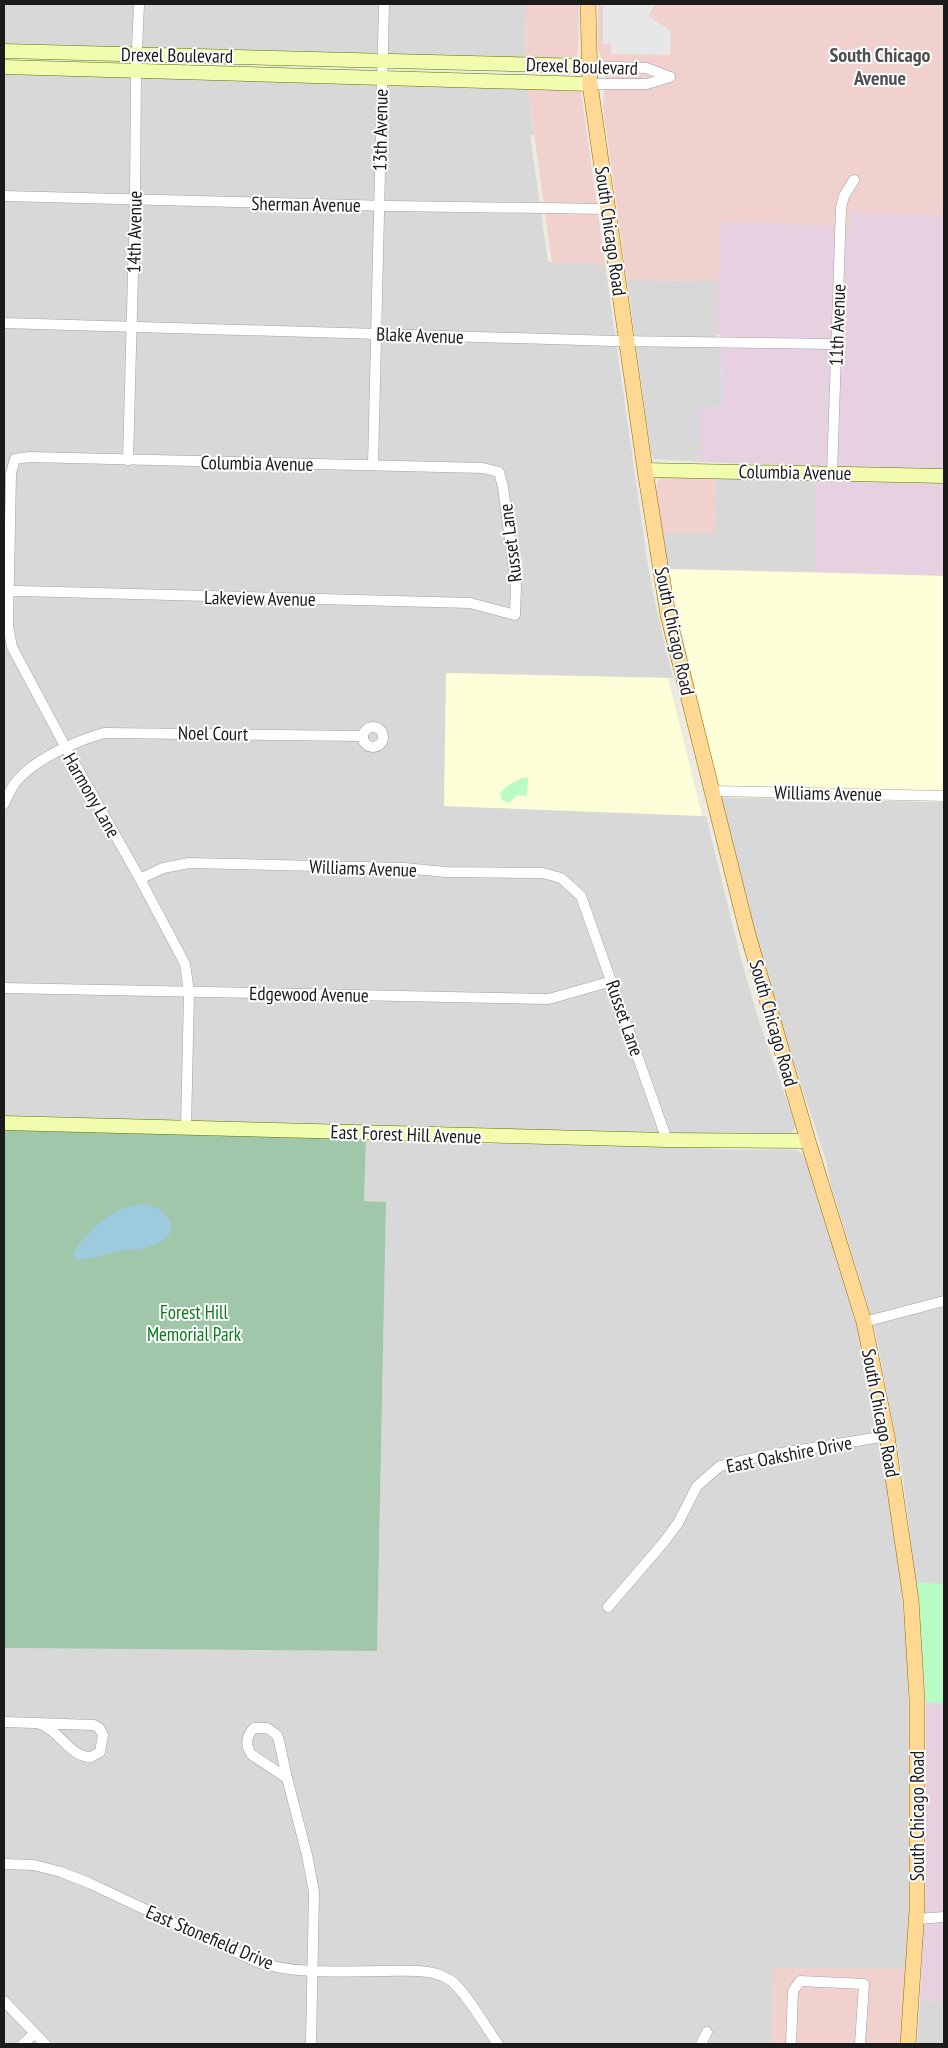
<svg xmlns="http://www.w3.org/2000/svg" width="948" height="2048" font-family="'PT Sans Narrow',sans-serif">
	<rect width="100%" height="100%" fill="#edeadf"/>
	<!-- residential -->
	<g fill="#d9d8d8">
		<path d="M 4,4 L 526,4 L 525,58 L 4,46 Z"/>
		<path d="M 4,73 L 528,88 L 534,135 L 530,135 L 548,262 L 605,264 L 648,566 L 655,603 L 673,678 L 447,673 L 444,806 L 706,816 L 741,959 L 759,1021 L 795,1123 L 795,1127 L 791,1133 L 787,1135 L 712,1135 L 4,1118 Z"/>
		<path d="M 627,280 L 719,281 L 716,348 L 721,348 L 722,406 L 700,408 L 700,462 L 654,459 L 651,453 Z"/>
		<path d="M 716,475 L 815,479 L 815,572 L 667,569 L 662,533 L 714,533 Z"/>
		<path d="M 721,797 L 944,802 L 944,1584 L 916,1583 L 902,1470 L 875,1330 L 831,1185 L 825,1157 L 772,997 Z"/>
		<path d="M 366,1137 L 424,1139 L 478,1144 L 551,1142 L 744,1150 L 785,1149 L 797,1150 L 804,1155 L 843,1272 L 863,1350 L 870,1402 L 882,1462 L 892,1490 L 908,1666 L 910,1861 L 909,1969 L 773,1969 L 772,2044 L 4,2044 L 4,1648 L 377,1651 L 386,1202 L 364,1201 Z"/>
		<path d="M 920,2000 L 944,2001 L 944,2044 L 917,2044 Z"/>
	</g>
	<!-- commercial -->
	<g fill="#f0d1cd">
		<path d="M 526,4 L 579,4 L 578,52 L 576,59 L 525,58 Z"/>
		<path d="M 598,4 L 944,4 L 944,216 L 866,213 L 849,210 L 851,226 L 721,222 L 719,281 L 627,280 L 603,107 L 606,61 L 602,59 L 598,50 Z"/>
		<path d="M 528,88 L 578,90 L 581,92 L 605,264 L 552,263 Z"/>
		<path d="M 716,475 L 714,533 L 662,533 L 656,489 L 658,481 L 662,477 Z"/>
		<path d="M 773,1968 L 909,1969 L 903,2044 L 772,2044 Z"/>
	</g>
	<!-- industrial -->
	<g fill="#e7d1e1">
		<path d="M 849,210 L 866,213 L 944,216 L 944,576 L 815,572 L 815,466 L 700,462 L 700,408 L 722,406 L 721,335 L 716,334 L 720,222 L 851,226 Z"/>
		<path d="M 926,1703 L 944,1703 L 944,2001 L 920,2000 L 926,1882 Z"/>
	</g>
	<!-- education -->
	<g fill="#fcffd7">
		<path d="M 667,569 L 944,576 L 944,802 L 721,797 Z"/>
		<path d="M 446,673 L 668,678 L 702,816 L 444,806 Z"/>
	</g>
	<!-- cemetery -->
	<path fill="#a0c7a9" d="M 4,1128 L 366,1137 L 364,1201 L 386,1202 L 377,1651 L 4,1648 Z"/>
	<!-- park -->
	<g fill="#b8fbc3">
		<path d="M 522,778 L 528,778 L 527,796 L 517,795 L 509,803 L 502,800 L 500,793 L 507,786 Z"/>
		<path d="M 916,1583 L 944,1584 L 944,1703 L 926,1703 Z"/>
	</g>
	<!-- parking -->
	<path fill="#e7e7e7" d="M 603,4 L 656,4 L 648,16 L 671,31 L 670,55 L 611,54 L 611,44 L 603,44 Z"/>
	<!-- water -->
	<path fill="#9dcadd" d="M 142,1204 C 153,1206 163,1209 169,1219 C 180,1238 150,1248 136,1250 C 132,1250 128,1249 124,1250 C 107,1254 93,1260 75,1259 L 73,1257 C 76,1241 105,1217 119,1210 C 126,1207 135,1205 142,1204 Z"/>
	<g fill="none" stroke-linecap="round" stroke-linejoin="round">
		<!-- street casing -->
		<g stroke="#a2a2a2" stroke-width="11">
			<g id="street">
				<path d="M 588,66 L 646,68 L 670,77"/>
				<path d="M 590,84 L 647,84 L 670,77"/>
				<path d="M 4,196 L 390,206 L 608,209"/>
				<path d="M 4,323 L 615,341 L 836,344"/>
				<path d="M 128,460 L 135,200 L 136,71 L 139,4"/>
				<path d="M 373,465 L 384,4"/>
				<path d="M 832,473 L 841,208 L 844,196 L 854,180"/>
				<path d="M 4,591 L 20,591 L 470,603 L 515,615 L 516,586 L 503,487 L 499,472 L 483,468 L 29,457 L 15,459 L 11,473 L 8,626 L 12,647 L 66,748 L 140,879 L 185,964 L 189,992 L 186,1128"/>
				<circle cx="373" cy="737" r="10"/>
				<path d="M 712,791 L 944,796"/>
				<path d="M 4,804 C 7,797 11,789 15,783 C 34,759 76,741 104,733 L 363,736"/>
				<path d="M 140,879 L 163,868 L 189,863 L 404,868 L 446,872 L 543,873 L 561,878 L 581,896 L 667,1140"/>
				<path d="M 4,988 L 549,999 L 612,981"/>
				<path d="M 864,1322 L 944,1301"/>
				<path d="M 608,1607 L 664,1542 L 678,1523 L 697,1486 L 720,1466 L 762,1456 L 887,1436"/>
				<path d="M 4,1722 L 94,1725 L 99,1728 L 103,1735 L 100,1752 L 91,1757 C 69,1757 60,1730 40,1724"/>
				<path d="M 287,1778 L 252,1755 C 245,1746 246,1736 254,1728 L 267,1728 L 277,1735 L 279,1741 L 287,1778 L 307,1855 L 314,1892 L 311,2044"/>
				<path d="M 4,1864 L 34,1865 L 61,1872 L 89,1883 L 257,1962 C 297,1975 344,1971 386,1971 C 406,1971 432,1968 450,1980 C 465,1990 486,2028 498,2044"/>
				<path d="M 917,1919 L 944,1917"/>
				<path d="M 4,2001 L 45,2044"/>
				<path d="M 23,2044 L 34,2034"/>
				<path d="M 701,2044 L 707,2032"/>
				<path d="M 791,2044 L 793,1991 L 800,1981 L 864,1984 L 860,2044"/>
			</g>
		</g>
		<!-- secondary casing -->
		<g stroke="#5e7300" stroke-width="15">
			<g id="secondary">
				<path d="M 4,51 L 588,66"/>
				<path d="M 4,67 L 590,84"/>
				<path d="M 645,470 L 944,476"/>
				<path d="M 4,1123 L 667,1140 L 808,1141"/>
			</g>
		</g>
		<!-- primary casing -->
		<g stroke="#926c00" stroke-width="16">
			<path id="primary" d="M 588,4 L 590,84 L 645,470 L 668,615 L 747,931 L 808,1141 L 864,1322 L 887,1436 L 911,1600 L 917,1700 L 917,1910 L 908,2044"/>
		</g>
		<!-- street -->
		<use href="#street" stroke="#fff" stroke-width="10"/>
		<!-- secondary -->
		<use href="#secondary" stroke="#f2fcaf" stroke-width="14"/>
		<!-- primary -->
		<use href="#primary" stroke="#ffd893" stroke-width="15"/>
	</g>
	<g text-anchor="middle" stroke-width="4" stroke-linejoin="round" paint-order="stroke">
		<!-- street labels -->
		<g font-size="19" fill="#1b1b1b" stroke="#fff">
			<text transform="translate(177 55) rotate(1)" y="7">Drexel Boulevard</text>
			<text transform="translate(582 66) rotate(2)" y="7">Drexel Boulevard</text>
			<text transform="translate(380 130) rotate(-89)" y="7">13th Avenue</text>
			<text transform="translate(306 204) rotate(1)" y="7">Sherman Avenue</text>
			<text transform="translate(611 231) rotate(82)" y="7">South Chicago Road</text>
			<text transform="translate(134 232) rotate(-89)" y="7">14th Avenue</text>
			<text transform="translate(837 325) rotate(-88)" y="7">11th Avenue</text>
			<text transform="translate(420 335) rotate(2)" y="7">Blake Avenue</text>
			<text transform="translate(257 463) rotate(1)" y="7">Columbia Avenue</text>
			<text transform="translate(795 472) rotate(1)" y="7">Columbia Avenue</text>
			<text transform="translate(510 543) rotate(-97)" y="7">Russet Lane</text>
			<text transform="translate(260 598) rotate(1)" y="7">Lakeview Avenue</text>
			<text transform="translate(675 631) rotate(78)" y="7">South Chicago Road</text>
			<text transform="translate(213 733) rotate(1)" y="7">Noel Court</text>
			<text transform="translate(828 793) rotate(1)" y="7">Williams Avenue</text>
			<text transform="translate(92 795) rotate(60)" y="7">Harmony Lane</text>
			<text transform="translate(363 868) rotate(2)" y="7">Williams Avenue</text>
			<text transform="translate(309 994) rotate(1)" y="7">Edgewood Avenue</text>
			<text transform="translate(625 1018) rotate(71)" y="7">Russet Lane</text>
			<text transform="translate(774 1023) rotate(74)" y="7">South Chicago Road</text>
			<text transform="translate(406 1134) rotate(2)" y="7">East Forest Hill Avenue</text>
			<text transform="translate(881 1413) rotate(79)" y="7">South Chicago Road</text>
			<text transform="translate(789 1454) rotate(-11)" y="7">East Oakshire Drive</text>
			<text transform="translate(917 1816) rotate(-90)" y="7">South Chicago Road</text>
			<text transform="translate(210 1937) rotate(23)" y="7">East Stonefield Drive</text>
		</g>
		<!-- park labels -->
		<g font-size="19" fill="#077b19" stroke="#fff">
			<text x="194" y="1319">Forest Hill<tspan x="194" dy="22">Memorial Park</tspan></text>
		</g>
		<!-- neighbourhood labels -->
		<g font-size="20" font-weight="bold" fill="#4e4e4e" stroke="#fff">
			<text x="880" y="62">South Chicago<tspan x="880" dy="23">Avenue</tspan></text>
		</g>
	</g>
	<!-- border -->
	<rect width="948" height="2048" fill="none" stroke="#1b1b1b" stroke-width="10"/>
</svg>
